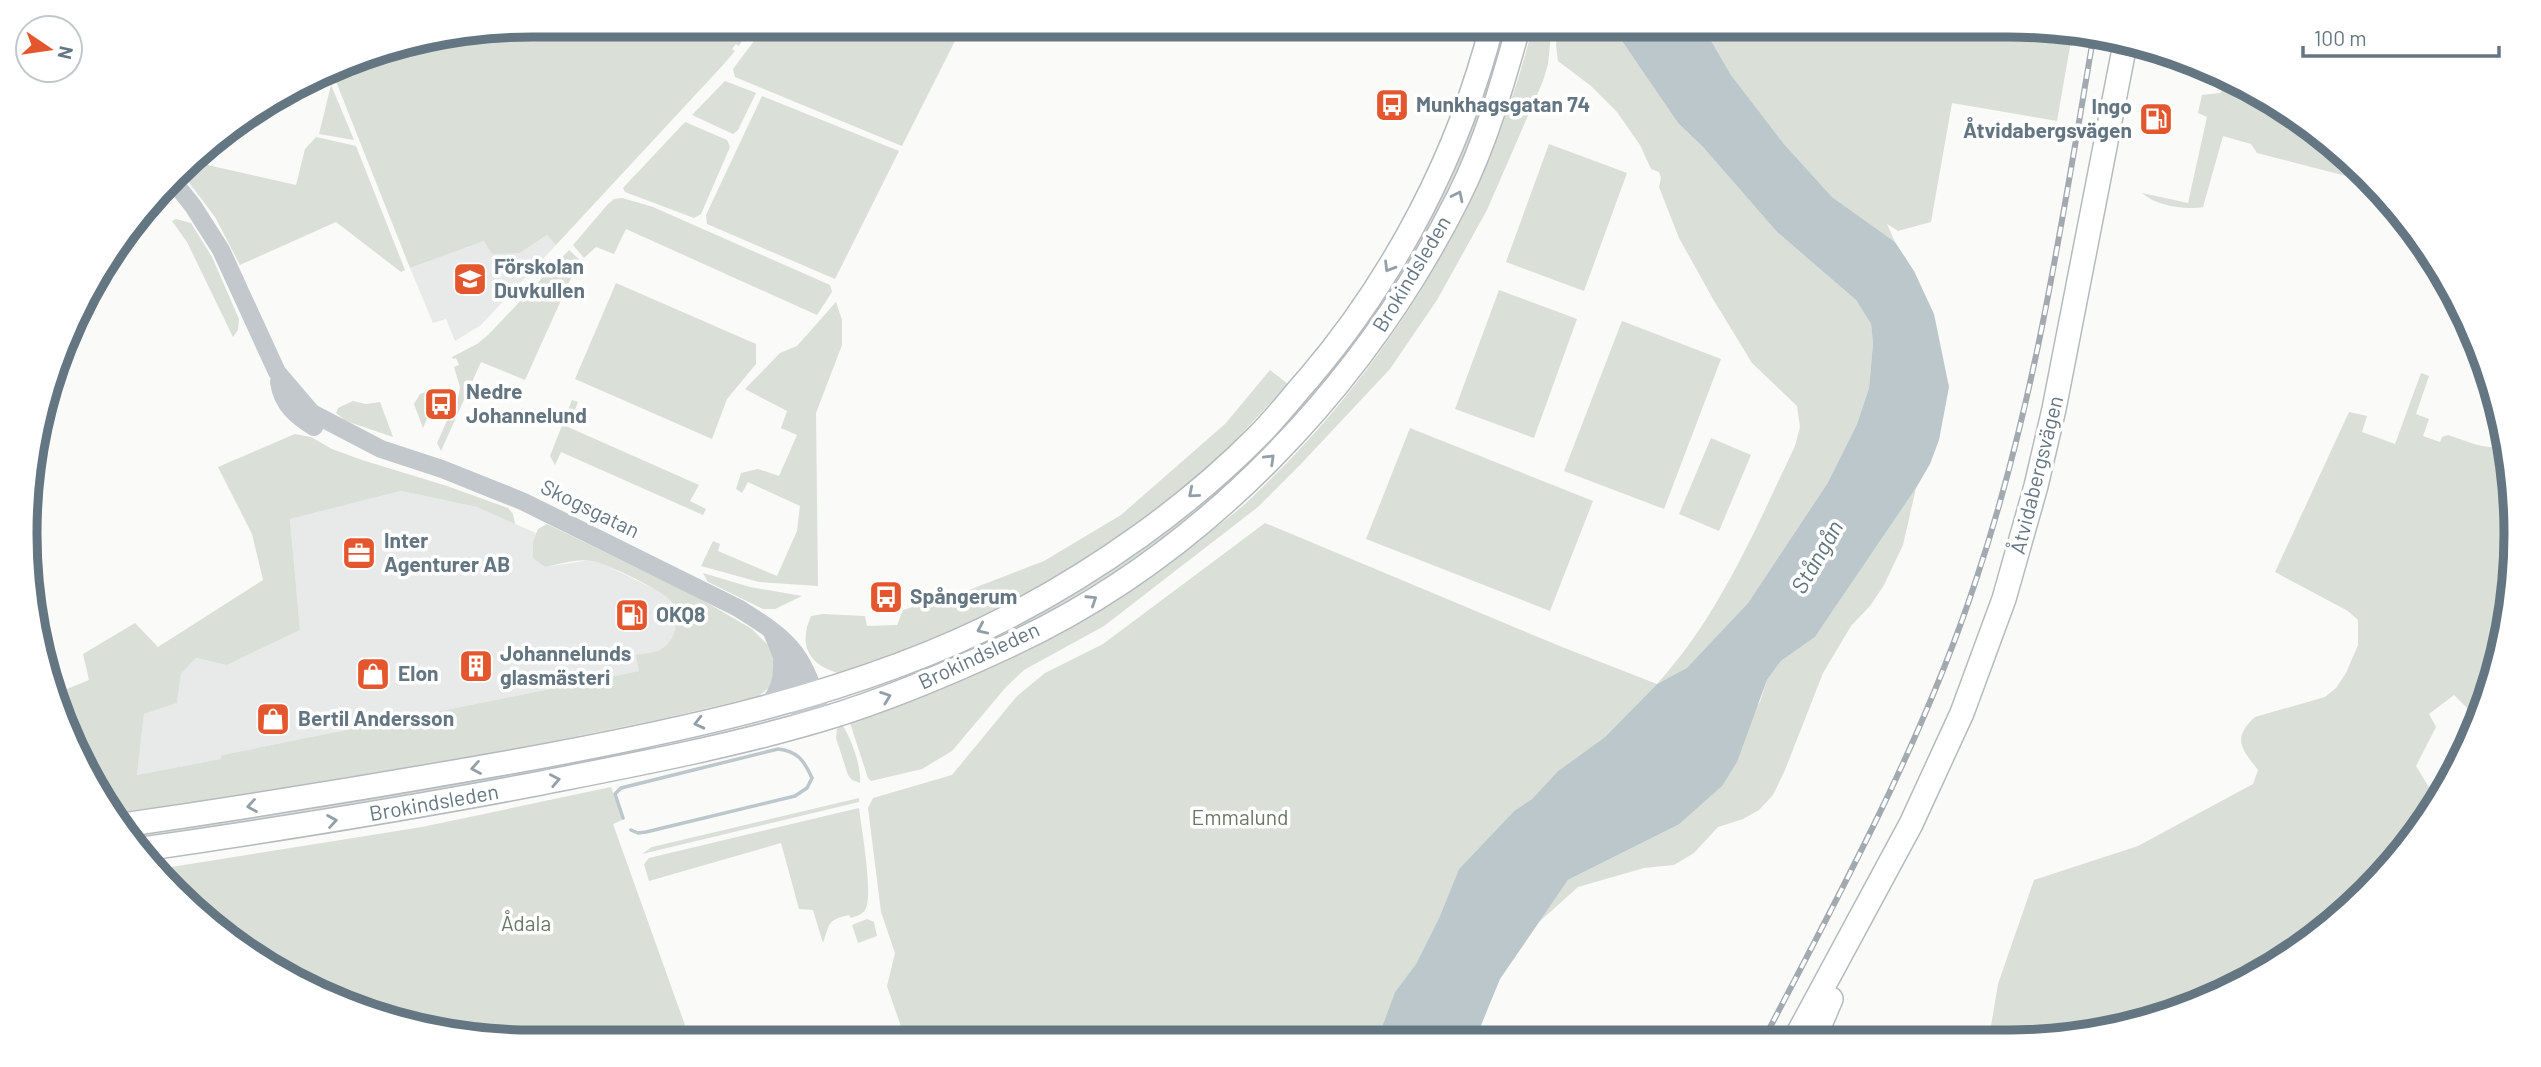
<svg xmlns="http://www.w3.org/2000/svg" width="2541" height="1067" font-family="Barlow,sans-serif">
	<rect width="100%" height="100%" fill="#fafaf8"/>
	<!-- built -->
	<g fill="#e8e9e9">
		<path d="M 547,235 L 556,245 L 481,325 L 455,341 L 446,319 L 433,323 L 410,268 L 484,241 L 520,253 Z"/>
		<path d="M 401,491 L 477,507 L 536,533 L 533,541 L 544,567 L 590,560 L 600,562 L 662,593 L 672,602 L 676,612 L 677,624 L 674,636 L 668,645 L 640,671 L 222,755 L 220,759 L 137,775 L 144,714 L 177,703 L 181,674 L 196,658 L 227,665 L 300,630 L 290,519 Z"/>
	</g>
	<!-- green -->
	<g fill="#dadfd7">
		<path d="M 533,25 L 752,25 L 739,46 L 736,44 L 732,49 L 735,51 L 723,65 L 556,245 L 547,235 L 520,253 L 492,254 L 484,241 L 410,268 L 335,79 L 338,66 L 370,52 Z"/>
		<path d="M 766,25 L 963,25 L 902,146 L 735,77 L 733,69 Z"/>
		<path d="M 1503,25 L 1510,25 L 1492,84 L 1465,158 L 1429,231 L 1365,335 L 1276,442 L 1168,538 L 1055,611 L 923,674 L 920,668 L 1046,609 L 1080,589 L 1135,553 L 1319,383 L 1358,334 Z"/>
		<path d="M 1533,25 L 1552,25 L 1548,64 L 1543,81 L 1487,210 L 1437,300 L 1390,369 L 1300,465 L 1258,507 L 1104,626 L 1024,670 L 1006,687 L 952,751 L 922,769 L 871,781 L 868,778 L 850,723 C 930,694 1009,664 1083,621 C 1125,596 1165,566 1204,536 C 1218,525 1233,515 1246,503 C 1383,376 1489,207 1533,25 Z"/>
		<path d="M 1559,25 L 1611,25 L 1678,123 L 1703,147 L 1777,232 L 1856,300 L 1871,324 L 1873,343 L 1869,388 L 1857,424 L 1827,484 L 1748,603 L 1687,669 L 1657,684 L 1605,737 L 1558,771 L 1532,799 L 1514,811 L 1459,869 L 1439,918 L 1416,964 L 1395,992 L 1377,1040 L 906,1041 L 887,986 L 895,953 L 881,912 L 868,808 L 873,798 L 952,775 L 1017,696 L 1045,673 L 1103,644 L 1265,523 L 1562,647 L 1657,684 C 1719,616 1756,528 1795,446 L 1800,427 L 1797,406 L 1752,363 L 1713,299 L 1679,238 L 1659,187 L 1661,178 L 1659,172 L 1651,169 L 1640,145 L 1617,112 L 1591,86 L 1558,61 L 1556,45 Z"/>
		<path d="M 1702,25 L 2008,25 L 2072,35 L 2057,121 L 1952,103 L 1931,222 L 1898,231 L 1887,224 L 1895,242 L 1832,197 L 1784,144 L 1731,75 Z"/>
		<path d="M 2225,76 C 2281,102 2331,138 2373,183 L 2257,153 L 2251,144 L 2223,136 L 2203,207 C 2185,210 2156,206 2142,193 L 2188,203 L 2207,117 L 2198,113 L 2202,95 L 2220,93 L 2224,89 Z"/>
		<path d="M 725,81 L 756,93 L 738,130 L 733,134 L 692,115 Z"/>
		<path d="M 331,85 L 354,140 L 319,134 Z"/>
		<path d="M 762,96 L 899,151 L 835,279 L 707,224 L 706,215 Z"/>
		<path d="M 685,122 L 727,140 L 730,147 L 701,214 L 694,218 L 625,192 L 623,188 Z"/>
		<path d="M 316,137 L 356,146 L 405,270 L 401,272 L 336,222 L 240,265 L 215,217 L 181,172 L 190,161 L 296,185 L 305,149 Z"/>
		<path d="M 1549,144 L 1627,173 L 1584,291 L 1506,262 Z"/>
		<path d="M 622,198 L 653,207 L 830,285 L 832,292 L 817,315 L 626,229 L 614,254 L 596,247 L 584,258 L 573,245 L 608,204 L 614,199 Z"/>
		<path d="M 176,219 L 191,223 L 212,257 L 239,319 L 238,330 L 233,337 L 187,242 L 172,221 Z"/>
		<path d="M 569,250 L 581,261 L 576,267 L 525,380 L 481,362 L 441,451 L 437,443 L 459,394 L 460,387 L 454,367 L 459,365 L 456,358 L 453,359 L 452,357 L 477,344 L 488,335 Z"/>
		<path d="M 616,283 L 756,344 L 756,364 L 727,399 L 712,439 L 575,379 Z"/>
		<path d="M 1499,290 L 1577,319 L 1534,438 L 1455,409 Z"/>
		<path d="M 836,302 L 842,320 L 842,345 L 816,413 L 818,586 L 759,582 L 701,566 L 713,541 L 720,544 L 718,551 L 777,576 L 797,531 L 800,506 L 748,482 L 742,493 L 736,489 L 741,473 L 758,469 L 779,476 L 797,435 L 781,428 L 787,411 L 745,389 L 780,353 L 797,346 Z"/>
		<path d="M 1622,321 L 1721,359 L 1664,509 L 1564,471 Z"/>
		<path d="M 1270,370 L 1288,384 L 1212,465 L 1133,528 L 1040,589 L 951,632 L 844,674 C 811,668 797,647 811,616 L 823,614 L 865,616 L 867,626 L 897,625 L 903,610 L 969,590 L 1044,561 L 1121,515 L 1225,424 Z"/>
		<path d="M 2421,373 L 2429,376 L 2416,414 L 2429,419 L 2423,436 L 2440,442 L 2442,437 L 2448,435 C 2467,441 2486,451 2506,446 L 2515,501 L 2512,600 L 2491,689 L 2489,688 L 2472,713 L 2454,695 L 2429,714 L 2436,727 L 2416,766 L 2438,802 L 2430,817 L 2343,916 L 2203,1004 L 2074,1038 L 1989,1038 L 1998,984 L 2034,880 L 2138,846 L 2253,784 L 2258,770 C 2242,749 2231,739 2255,717 L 2325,697 L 2336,688 L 2346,673 L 2358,645 L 2358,620 L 2348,611 L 2275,572 L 2349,412 L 2367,416 L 2362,432 L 2395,444 Z"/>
		<path d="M 426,392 L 432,396 L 434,402 L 423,428 L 414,404 L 420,394 Z"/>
		<path d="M 572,400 L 578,402 L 568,427 L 699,485 L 690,501 L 706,509 L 703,515 L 561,452 L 555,465 L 550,456 Z"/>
		<path d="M 353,401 L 366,404 L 380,402 L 393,437 L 346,421 L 336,413 L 338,408 Z"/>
		<path d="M 1410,428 L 1593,501 L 1550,611 L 1366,539 Z"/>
		<path d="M 295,434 L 311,437 L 332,449 L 362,460 L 447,486 L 508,508 L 513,514 L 515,524 L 477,507 L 401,491 L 290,519 L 300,630 L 227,665 L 196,658 L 181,674 L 177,703 L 144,714 L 137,775 L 220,759 L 222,755 L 639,671 L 636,655 C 643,654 651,653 658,651 C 676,644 683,615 670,600 C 661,590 606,563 593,561 C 577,558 560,564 545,567 L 533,558 L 533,541 L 538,529 L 547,524 L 699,598 L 752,629 L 767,644 L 776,662 L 772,685 L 759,696 L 661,719 L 499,752 L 340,780 L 114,814 L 92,788 L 57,693 L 89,680 L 83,654 L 135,623 L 158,647 L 263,580 L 252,534 L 218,467 Z"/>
		<path d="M 1711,438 L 1751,455 L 1719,531 L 1679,514 Z"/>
		<path d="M 1916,488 L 1903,545 L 1884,585 L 1870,606 L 1851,626 L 1823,673 L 1785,770 L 1773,795 L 1759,810 L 1743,819 L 1718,827 L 1694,853 L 1674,865 L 1644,868 L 1578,887 L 1539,922 L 1568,880 L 1678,825 L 1760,702 L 1767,680 L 1781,661 L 1815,637 Z"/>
		<path d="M 703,573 L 750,587 L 802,596 L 775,609 L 763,609 L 708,582 Z"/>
		<path d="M 842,724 C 851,739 861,764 860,783 L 852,780 L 848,775 L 836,738 L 837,729 Z"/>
		<path d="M 651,743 L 653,751 L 432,794 L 136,841 L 131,835 Z"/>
		<path d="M 611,787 L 622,820 L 613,824 L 691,1042 L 534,1042 L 370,1015 L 279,974 L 198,916 L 159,869 L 422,827 Z"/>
		<path d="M 859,798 L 859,802 L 642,854 L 652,847 Z"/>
		<path d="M 859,808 C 861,826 874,897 865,910 C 862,915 856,916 851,918 L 849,915 C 827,920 830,923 823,943 L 813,910 L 799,909 L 781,843 L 649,881 L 644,864 L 649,858 Z"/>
		<path d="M 867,919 L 874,922 L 877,936 L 858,943 L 852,925 Z"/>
	</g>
	<!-- water -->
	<path fill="#bbc7cb" d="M 1611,25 L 1702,25 L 1731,75 L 1784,144 L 1832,197 L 1895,242 L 1914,271 L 1934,314 L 1949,387 L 1939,440 L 1930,464 L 1916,488 L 1815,637 L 1781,661 L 1767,680 L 1737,762 L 1722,786 L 1678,825 L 1568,880 L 1500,979 L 1475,1040 L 1377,1040 L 1395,992 L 1416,964 L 1439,918 L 1459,869 L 1514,811 L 1532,799 L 1558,771 L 1605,737 L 1657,684 L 1687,668 L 1748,603 L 1827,484 L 1857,424 L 1869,388 L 1873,343 L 1871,324 L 1856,300 L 1777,232 L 1703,147 L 1678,123 Z"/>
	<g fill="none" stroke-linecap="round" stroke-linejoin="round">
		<!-- stream -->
		<path stroke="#bbc7cb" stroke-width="3.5" d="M 623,818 L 615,794 L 621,788 L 778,749 C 797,751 804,760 812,778 L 807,788 L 795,796 L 646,832 L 638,833 L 631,830"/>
		<!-- major casing -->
		<g stroke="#b5babe" stroke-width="26">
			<g id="major">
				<path d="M 123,825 C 253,806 382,785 511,762 C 676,732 861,694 1010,616 C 1098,570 1188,507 1258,436 C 1276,418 1292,397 1309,378 C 1395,277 1459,154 1492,25"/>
				<path d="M 143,849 C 274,830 405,809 536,784 C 632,765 729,747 823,719 C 886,700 948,674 1008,646 C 1203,556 1364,386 1459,196 C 1486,142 1503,82 1519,25"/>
				<path d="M 1795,1039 L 1911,824 L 1962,713 L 2004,599 L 2036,486 L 2054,409 L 2125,44"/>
				<path d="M 1814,1039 L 1831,999"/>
			</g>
		</g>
		<!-- minor -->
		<g stroke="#c3c8cc" stroke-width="18">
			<path d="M 173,181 L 193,206 L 221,250 L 277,372 L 312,413 L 381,449 L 442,469 L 522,501 L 738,608 C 795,643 804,655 822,719"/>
			<path d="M 279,382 C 282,404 296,416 314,427"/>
			<path d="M 772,632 L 791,678 L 804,724"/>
			<path d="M 766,707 C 779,693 783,680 782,662"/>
		</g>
		<!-- major -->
		<use href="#major" stroke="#fff" stroke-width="23"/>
		<!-- rail casing -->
		<g stroke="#a2aab0" stroke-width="6">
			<path id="rail" d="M 1764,1039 C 1842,889 1923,741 1976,580 C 2035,404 2062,221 2093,39"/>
		</g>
		<!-- rail -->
		<use href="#rail" stroke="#fff" stroke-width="3.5" stroke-dasharray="10" stroke-linecap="butt"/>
	</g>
	<!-- one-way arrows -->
	<defs><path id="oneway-chevron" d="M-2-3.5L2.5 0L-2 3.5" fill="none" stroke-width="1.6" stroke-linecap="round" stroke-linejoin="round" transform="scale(1.75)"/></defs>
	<g stroke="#939fa8">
		<use href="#oneway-chevron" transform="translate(1458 196) rotate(-64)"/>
		<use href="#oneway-chevron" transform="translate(1389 267) rotate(121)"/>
		<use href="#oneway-chevron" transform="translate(1270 459) rotate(-44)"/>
		<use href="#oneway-chevron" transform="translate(1193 493) rotate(140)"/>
		<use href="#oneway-chevron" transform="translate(1092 600) rotate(-33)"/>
		<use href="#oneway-chevron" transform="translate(982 629) rotate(156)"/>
		<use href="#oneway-chevron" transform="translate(886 697) rotate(-20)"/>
		<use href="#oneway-chevron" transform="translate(699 723) rotate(166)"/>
		<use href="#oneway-chevron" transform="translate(476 768) rotate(170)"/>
		<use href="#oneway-chevron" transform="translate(555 780) rotate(-11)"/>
		<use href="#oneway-chevron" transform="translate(252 806) rotate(171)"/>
		<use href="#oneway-chevron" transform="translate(332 821) rotate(-9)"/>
	</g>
	<!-- icons -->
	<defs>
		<g id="bus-square" transform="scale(1.75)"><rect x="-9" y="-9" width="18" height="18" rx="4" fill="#e4572e" stroke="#fff"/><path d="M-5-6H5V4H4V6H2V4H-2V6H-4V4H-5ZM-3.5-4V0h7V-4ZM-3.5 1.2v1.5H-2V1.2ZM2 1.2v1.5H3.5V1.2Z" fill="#fff"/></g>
		<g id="fuel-square" transform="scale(1.75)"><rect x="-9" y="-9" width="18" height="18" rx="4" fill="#e4572e" stroke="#fff"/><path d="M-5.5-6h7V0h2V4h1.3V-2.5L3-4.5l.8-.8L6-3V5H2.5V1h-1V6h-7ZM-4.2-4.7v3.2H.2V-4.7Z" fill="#fff"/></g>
		<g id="school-square" transform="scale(1.75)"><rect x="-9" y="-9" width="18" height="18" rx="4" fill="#e4572e" stroke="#fff"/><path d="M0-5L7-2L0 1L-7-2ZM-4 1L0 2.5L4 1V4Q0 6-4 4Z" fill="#fff"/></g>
		<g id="office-square" transform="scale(1.75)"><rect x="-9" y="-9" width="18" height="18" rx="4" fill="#e4572e" stroke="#fff"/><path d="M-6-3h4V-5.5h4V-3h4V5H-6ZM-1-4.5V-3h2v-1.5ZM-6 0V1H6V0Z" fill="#fff"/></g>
		<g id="building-square" transform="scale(1.75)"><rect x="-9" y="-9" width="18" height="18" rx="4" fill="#e4572e" stroke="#fff"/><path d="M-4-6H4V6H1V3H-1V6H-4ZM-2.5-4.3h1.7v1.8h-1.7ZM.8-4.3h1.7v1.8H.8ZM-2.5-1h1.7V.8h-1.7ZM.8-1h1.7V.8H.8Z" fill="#fff"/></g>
		<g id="shop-square" transform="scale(1.75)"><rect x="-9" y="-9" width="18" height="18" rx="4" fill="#e4572e" stroke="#fff"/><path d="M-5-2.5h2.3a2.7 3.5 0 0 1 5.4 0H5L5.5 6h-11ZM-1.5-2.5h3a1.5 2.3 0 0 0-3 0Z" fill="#fff"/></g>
	</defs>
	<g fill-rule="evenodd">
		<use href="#bus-square" x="1392" y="105"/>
		<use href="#fuel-square" x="2156" y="119"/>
		<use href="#school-square" x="470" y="279"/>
		<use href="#bus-square" x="441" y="404"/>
		<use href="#office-square" x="359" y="553"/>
		<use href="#bus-square" x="886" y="597"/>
		<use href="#fuel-square" x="632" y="615"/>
		<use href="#building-square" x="476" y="666"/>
		<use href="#shop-square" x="373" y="674"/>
		<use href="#shop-square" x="273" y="719"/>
	</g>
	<g text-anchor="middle" stroke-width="7" stroke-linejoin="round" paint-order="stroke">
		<!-- poi labels -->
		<g font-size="21" font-weight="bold" fill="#657683" stroke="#fff" text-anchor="start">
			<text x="1416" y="112">Munkhagsgatan 74</text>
			<text x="2132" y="114" text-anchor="end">Ingo<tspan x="2132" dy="24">Åtvidabergsvägen</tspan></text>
			<text x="494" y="274">Förskolan<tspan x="494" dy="24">Duvkullen</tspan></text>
			<text x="466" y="399">Nedre<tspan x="466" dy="24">Johannelund</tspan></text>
			<text x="384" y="548">Inter<tspan x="384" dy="24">Agenturer AB</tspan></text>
			<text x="910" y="604">Spångerum</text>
			<text x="656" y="622">OKQ8</text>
			<text x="500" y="661">Johannelunds<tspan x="500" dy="24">glasmästeri</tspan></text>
			<text x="398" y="681">Elon</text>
			<text x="298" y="726">Bertil Andersson</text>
		</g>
		<!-- street labels -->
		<g font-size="21" fill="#657683" stroke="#fff">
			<text transform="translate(1412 274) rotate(-59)" y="7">Brokindsleden</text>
			<text transform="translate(2037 475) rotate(-76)" y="7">Åtvidabergsvägen</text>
			<text transform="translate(590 509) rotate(26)" y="7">Skogsgatan</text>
			<text transform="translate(979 656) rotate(-25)" y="7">Brokindsleden</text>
			<text transform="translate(434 803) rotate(-10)" y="7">Brokindsleden</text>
		</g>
		<!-- park labels -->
		<g font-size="21" fill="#687a64" stroke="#fff">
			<text x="1240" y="825">Emmalund</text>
			<text x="526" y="931">Ådala</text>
		</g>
		<!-- water labels -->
		<g font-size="23" font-style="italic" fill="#60757c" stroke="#fff">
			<text transform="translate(1817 557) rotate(-60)" y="8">Stångån</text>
		</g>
	</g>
	<!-- crop -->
	<path d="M0 0H2541V1067H0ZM533 37H2008A496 496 0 0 1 2504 533V534A496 496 0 0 1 2008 1030H533A496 496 0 0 1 37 534V533A496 496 0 0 1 533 37Z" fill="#fff" fill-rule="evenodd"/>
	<path fill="none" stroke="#657683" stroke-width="9" d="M533 37H2008A496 496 0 0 1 2504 533V534A496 496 0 0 1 2008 1030H533A496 496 0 0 1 37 534V533A496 496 0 0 1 533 37Z"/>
	<!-- north arrow -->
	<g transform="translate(49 49) rotate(103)"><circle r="33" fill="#ffffff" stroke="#c1c8cd" stroke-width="2"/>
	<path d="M0-5L12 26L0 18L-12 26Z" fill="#e4572e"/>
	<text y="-10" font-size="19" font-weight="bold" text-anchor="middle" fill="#657683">N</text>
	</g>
	<!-- scale -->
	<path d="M2303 46v10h196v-10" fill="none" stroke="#657683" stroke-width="3.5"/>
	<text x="2314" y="46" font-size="21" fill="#657683" stroke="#ffffff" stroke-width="5" paint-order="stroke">100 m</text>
</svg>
